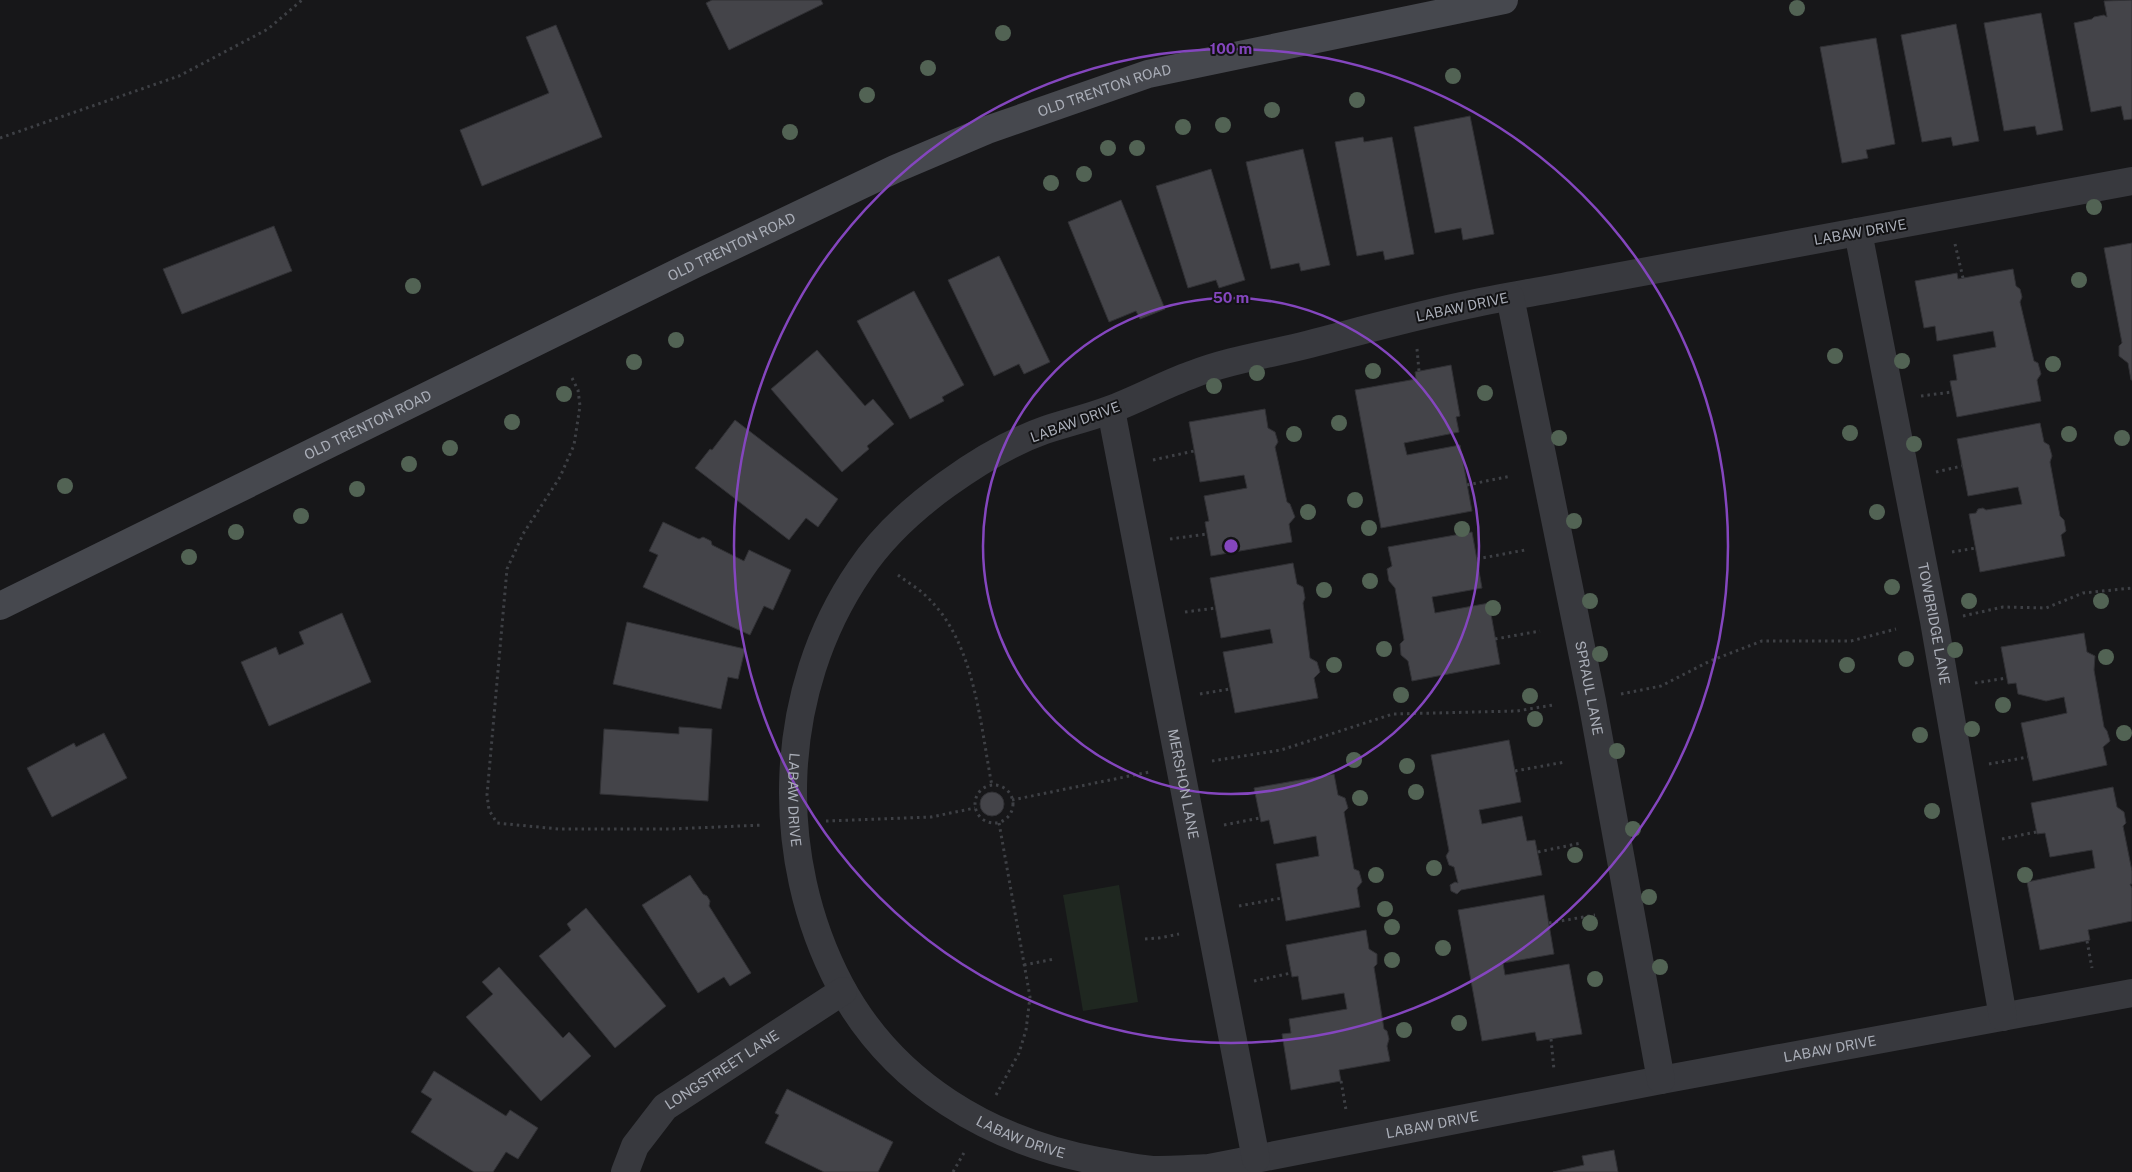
<svg xmlns="http://www.w3.org/2000/svg" width="2132" height="1172" font-family="'Public Sans',sans-serif">
	<rect width="100%" height="100%" fill="#171719"/>
	<!-- green -->
	<path fill="#1f2720" d="M 1119,885 L 1138,1002 L 1083,1011 L 1063,895 Z"/>
	<!-- building -->
	<g fill="#444449" stroke="#313135">
		<path d="M 712,0 L 821,0 L 823,4 L 729,50 L 706,3 Z"/>
		<path d="M 2132,0 L 2132,119 L 2124,120 L 2121,106 L 2091,112 L 2074,23 L 2092,19 L 2094,17 L 2104,15 L 2107,17 L 2104,1 Z"/>
		<path d="M 2041,13 L 2063,130 L 2037,135 L 2035,126 L 2004,131 L 1984,23 Z"/>
		<path d="M 1956,24 L 1979,141 L 1953,146 L 1951,137 L 1922,142 L 1901,35 Z"/>
		<path d="M 556,25 L 602,137 L 482,186 L 460,130 L 549,93 L 526,37 Z"/>
		<path d="M 1876,38 L 1895,144 L 1866,150 L 1868,158 L 1842,163 L 1820,47 Z"/>
		<path d="M 1470,116 L 1494,234 L 1463,240 L 1461,228 L 1435,233 L 1414,127 Z"/>
		<path d="M 1363,137 L 1364,142 L 1392,137 L 1414,254 L 1385,260 L 1383,251 L 1357,256 L 1335,142 Z"/>
		<path d="M 1303,149 L 1330,265 L 1301,271 L 1299,263 L 1271,269 L 1246,162 Z"/>
		<path d="M 1211,169 L 1245,280 L 1219,288 L 1216,280 L 1188,288 L 1156,186 Z"/>
		<path d="M 1121,200 L 1165,309 L 1140,319 L 1136,311 L 1109,322 L 1068,222 Z"/>
		<path d="M 274,226 L 292,271 L 182,314 L 163,269 Z"/>
		<path d="M 2132,243 L 2132,380 L 2131,380 L 2128,363 L 2119,356 L 2119,346 L 2122,343 L 2104,248 Z"/>
		<path d="M 999,256 L 1050,362 L 1024,374 L 1019,364 L 994,376 L 948,280 Z"/>
		<path d="M 2013,269 L 2016,286 L 2020,289 L 2022,297 L 2020,302 L 2034,361 L 2038,363 L 2041,374 L 2037,380 L 2041,401 L 1957,417 L 1950,381 L 1957,380 L 1953,355 L 1996,347 L 1993,331 L 1937,341 L 1935,326 L 1924,328 L 1915,281 L 1957,273 L 1958,279 Z"/>
		<path d="M 914,291 L 964,385 L 942,397 L 944,401 L 910,419 L 857,321 Z"/>
		<path d="M 817,350 L 865,406 L 873,399 L 894,424 L 867,446 L 869,449 L 842,472 L 771,389 Z"/>
		<path d="M 1451,365 L 1460,416 L 1456,417 L 1459,432 L 1404,443 L 1407,455 L 1460,445 L 1472,511 L 1381,528 L 1355,390 L 1416,379 L 1415,372 Z"/>
		<path d="M 1265,409 L 1268,428 L 1275,432 L 1278,442 L 1275,447 L 1287,502 L 1290,504 L 1295,517 L 1289,524 L 1292,542 L 1211,556 L 1205,522 L 1209,521 L 1204,496 L 1247,488 L 1244,475 L 1200,482 L 1189,422 Z"/>
		<path d="M 735,420 L 838,499 L 818,527 L 806,518 L 789,540 L 695,468 L 710,449 L 712,450 Z"/>
		<path d="M 2040,423 L 2044,442 L 2049,445 L 2052,456 L 2050,462 L 2060,516 L 2064,520 L 2066,531 L 2061,535 L 2065,556 L 1980,572 L 1969,514 L 1976,513 L 1978,509 L 1983,508 L 1986,510 L 2022,504 L 2018,487 L 1968,496 L 1957,439 Z"/>
		<path d="M 663,522 L 699,539 L 703,537 L 711,541 L 712,545 L 744,561 L 749,550 L 791,570 L 773,610 L 764,606 L 750,635 L 643,587 L 658,555 L 649,551 Z"/>
		<path d="M 1472,532 L 1482,588 L 1432,597 L 1435,613 L 1489,603 L 1500,664 L 1412,681 L 1408,661 L 1401,655 L 1400,644 L 1404,640 L 1395,588 L 1389,581 L 1387,569 L 1392,566 L 1388,547 Z"/>
		<path d="M 1293,563 L 1297,584 L 1303,587 L 1305,598 L 1303,603 L 1310,658 L 1317,662 L 1320,672 L 1314,678 L 1318,698 L 1235,713 L 1223,652 L 1273,643 L 1270,629 L 1221,638 L 1210,578 Z"/>
		<path d="M 342,613 L 371,682 L 269,726 L 241,662 L 276,647 L 279,655 L 304,644 L 299,632 Z"/>
		<path d="M 627,622 L 745,649 L 738,679 L 728,677 L 721,709 L 613,684 Z"/>
		<path d="M 2084,633 L 2087,652 L 2095,656 L 2094,670 L 2104,727 L 2107,731 L 2110,741 L 2103,747 L 2107,765 L 2033,781 L 2021,723 L 2067,713 L 2064,697 L 2046,701 L 2018,694 L 2016,683 L 2008,684 L 2001,647 Z"/>
		<path d="M 679,727 L 712,729 L 708,801 L 600,794 L 604,729 L 679,734 Z"/>
		<path d="M 104,733 L 127,778 L 52,817 L 27,768 L 74,743 L 76,747 Z"/>
		<path d="M 1509,740 L 1521,802 L 1479,810 L 1482,824 L 1522,816 L 1527,841 L 1535,840 L 1542,875 L 1461,890 L 1457,894 L 1451,891 L 1450,885 L 1455,882 L 1458,883 L 1454,867 L 1449,865 L 1446,856 L 1449,851 L 1431,755 Z"/>
		<path d="M 1334,774 L 1338,795 L 1345,798 L 1348,808 L 1344,812 L 1354,869 L 1359,871 L 1362,882 L 1357,888 L 1360,907 L 1286,921 L 1276,864 L 1319,856 L 1316,836 L 1274,844 L 1269,820 L 1261,822 L 1254,788 Z"/>
		<path d="M 2113,787 L 2117,807 L 2124,812 L 2126,823 L 2123,826 L 2132,871 L 2132,884 L 2130,884 L 2132,888 L 2132,921 L 2088,930 L 2090,940 L 2040,950 L 2027,882 L 2095,868 L 2092,850 L 2050,857 L 2045,833 L 2037,834 L 2031,803 Z"/>
		<circle cx="992" cy="804" r="12"/>
		<path d="M 690,875 L 703,894 L 707,896 L 710,901 L 709,906 L 751,973 L 730,986 L 724,977 L 698,993 L 642,905 Z"/>
		<path d="M 1544,895 L 1554,954 L 1503,963 L 1505,975 L 1569,964 L 1582,1034 L 1537,1041 L 1535,1032 L 1482,1041 L 1458,910 Z"/>
		<path d="M 586,908 L 666,1006 L 615,1048 L 539,956 L 571,930 L 567,924 Z"/>
		<path d="M 1366,930 L 1369,949 L 1377,954 L 1377,964 L 1374,967 L 1384,1029 L 1387,1031 L 1389,1039 L 1387,1046 L 1390,1061 L 1339,1070 L 1341,1081 L 1291,1090 L 1282,1034 L 1291,1033 L 1289,1019 L 1347,1009 L 1344,993 L 1302,1000 L 1298,976 L 1292,977 L 1286,945 Z"/>
		<path d="M 499,967 L 563,1038 L 569,1032 L 591,1056 L 541,1101 L 466,1017 L 493,994 L 482,982 Z"/>
		<path d="M 434,1071 L 506,1116 L 510,1110 L 538,1128 L 518,1159 L 506,1152 L 493,1172 L 474,1172 L 411,1132 L 432,1099 L 421,1092 Z"/>
		<path d="M 787,1089 L 893,1142 L 878,1172 L 824,1172 L 765,1143 L 779,1115 L 775,1113 Z"/>
		<path d="M 1614,1150 L 1618,1172 L 1553,1172 L 1584,1165 L 1582,1156 Z"/>
	</g>
	<g fill="none" stroke-linecap="round" stroke-linejoin="round">
		<!-- path -->
		<g stroke="#3e4045" stroke-width="3" stroke-dasharray="2.5 4" stroke-linecap="butt">
			<path d="M 0,138 L 179,76 L 268,29 L 302,0"/>
			<path d="M 1955,244 L 1963,278"/>
			<path d="M 1417,349 L 1419,371"/>
			<path d="M 572,378 L 578,390 L 580,406 L 574,445 L 560,477 L 523,534 L 507,569 L 487,795 L 489,810 L 497,823 L 559,829 L 671,829 L 763,825"/>
			<path d="M 1921,396 L 1952,392"/>
			<path d="M 1153,460 L 1194,451"/>
			<path d="M 1936,472 L 1962,466"/>
			<path d="M 1467,485 L 1511,476"/>
			<path d="M 1170,539 L 1207,534"/>
			<path d="M 1952,552 L 1976,548"/>
			<path d="M 1477,559 L 1525,550"/>
			<path d="M 898,575 C 907,582 918,588 926,596 C 975,641 980,724 992,786"/>
			<path d="M 1185,612 L 1216,608"/>
			<path d="M 1963,616 L 2003,607 L 2046,608 L 2083,593 L 2132,588"/>
			<path d="M 1495,639 L 1540,631"/>
			<path d="M 1975,683 L 2007,678"/>
			<path d="M 1200,694 L 1230,689"/>
			<path d="M 1621,694 L 1661,686 L 1710,661 L 1762,641 L 1851,641 L 1896,629"/>
			<path d="M 1212,761 L 1281,750 L 1393,714 L 1517,711 L 1553,705"/>
			<path d="M 1989,764 L 2028,757"/>
			<path d="M 1515,771 L 1565,762"/>
			<circle cx="994" cy="804" r="19"/>
			<path d="M 1012,800 L 1149,772"/>
			<path d="M 826,821 L 931,817 L 975,808"/>
			<path d="M 1224,825 L 1260,818"/>
			<path d="M 2002,839 L 2036,832"/>
			<path d="M 1538,852 L 1581,843"/>
			<path d="M 1239,906 L 1282,898"/>
			<path d="M 1549,923 L 1595,915"/>
			<path d="M 1145,939 L 1159,938 L 1179,934"/>
			<path d="M 2087,941 L 2092,968"/>
			<path d="M 1024,965 L 1054,959"/>
			<path d="M 1254,981 L 1291,973"/>
			<path d="M 1551,1039 L 1554,1070"/>
			<path d="M 1341,1081 L 1346,1110"/>
			<path d="M 996,1095 L 1019,1053 L 1026,1030 L 1030,997 L 999,823"/>
			<path d="M 953,1172 L 965,1151"/>
		</g>
		<!-- street -->
		<g stroke="#38393e" stroke-width="28">
			<path id="s1" d="M 2132,181 C 1949,215 1766,249 1583,283 C 1542,291 1502,297 1462,306 C 1411,317 1360,331 1310,344 C 1271,354 1229,360 1191,375 C 1163,385 1137,400 1109,410 C 1088,418 1066,423 1045,430 C 1011,442 976,463 947,484 C 915,507 882,537 860,570 C 777,691 772,856 840,985 C 893,1084 990,1141 1098,1161 C 1116,1164 1135,1169 1153,1170 C 1172,1170 1191,1169 1209,1168 L 1661,1080 L 2132,993"/>
			<path id="s2" d="M 1858,232 L 1934,621 L 2003,1017"/>
			<path id="s3" d="M 1510,297 L 1592,701 L 1661,1080"/>
			<path id="s4" d="M 1111,410 L 1256,1159"/>
			<path id="s5" d="M 625,1172 L 635,1146 L 665,1107 L 843,991"/>
		</g>
		<!-- secondary -->
		<path stroke="#46484e" stroke-width="28" id="s6" d="M 0,606 L 695,264 L 895,169 L 987,130 L 1148,74 L 1504,0"/>
	</g>
	<!-- trees -->
	<g fill="#526354">
		<circle cx="1797" cy="8" r="8"/>
		<circle cx="1003" cy="33" r="8"/>
		<circle cx="928" cy="68" r="8"/>
		<circle cx="1453" cy="76" r="8"/>
		<circle cx="867" cy="95" r="8"/>
		<circle cx="1357" cy="100" r="8"/>
		<circle cx="1272" cy="110" r="8"/>
		<circle cx="1223" cy="125" r="8"/>
		<circle cx="1183" cy="127" r="8"/>
		<circle cx="790" cy="132" r="8"/>
		<circle cx="1108" cy="148" r="8"/>
		<circle cx="1137" cy="148" r="8"/>
		<circle cx="1084" cy="174" r="8"/>
		<circle cx="1051" cy="183" r="8"/>
		<circle cx="2094" cy="207" r="8"/>
		<circle cx="2079" cy="280" r="8"/>
		<circle cx="413" cy="286" r="8"/>
		<circle cx="676" cy="340" r="8"/>
		<circle cx="1835" cy="356" r="8"/>
		<circle cx="1902" cy="361" r="8"/>
		<circle cx="634" cy="362" r="8"/>
		<circle cx="2053" cy="364" r="8"/>
		<circle cx="1373" cy="371" r="8"/>
		<circle cx="1257" cy="373" r="8"/>
		<circle cx="1214" cy="386" r="8"/>
		<circle cx="1485" cy="393" r="8"/>
		<circle cx="564" cy="394" r="8"/>
		<circle cx="512" cy="422" r="8"/>
		<circle cx="1339" cy="423" r="8"/>
		<circle cx="1850" cy="433" r="8"/>
		<circle cx="1294" cy="434" r="8"/>
		<circle cx="2069" cy="434" r="8"/>
		<circle cx="1559" cy="438" r="8"/>
		<circle cx="2122" cy="438" r="8"/>
		<circle cx="1914" cy="444" r="8"/>
		<circle cx="450" cy="448" r="8"/>
		<circle cx="409" cy="464" r="8"/>
		<circle cx="65" cy="486" r="8"/>
		<circle cx="357" cy="489" r="8"/>
		<circle cx="1355" cy="500" r="8"/>
		<circle cx="1308" cy="512" r="8"/>
		<circle cx="1877" cy="512" r="8"/>
		<circle cx="301" cy="516" r="8"/>
		<circle cx="1574" cy="521" r="8"/>
		<circle cx="1369" cy="528" r="8"/>
		<circle cx="1462" cy="529" r="8"/>
		<circle cx="236" cy="532" r="8"/>
		<circle cx="189" cy="557" r="8"/>
		<circle cx="1370" cy="581" r="8"/>
		<circle cx="1892" cy="587" r="8"/>
		<circle cx="1324" cy="590" r="8"/>
		<circle cx="1590" cy="601" r="8"/>
		<circle cx="1969" cy="601" r="8"/>
		<circle cx="2101" cy="601" r="8"/>
		<circle cx="1493" cy="608" r="8"/>
		<circle cx="1384" cy="649" r="8"/>
		<circle cx="1955" cy="650" r="8"/>
		<circle cx="1600" cy="654" r="8"/>
		<circle cx="2106" cy="657" r="8"/>
		<circle cx="1906" cy="659" r="8"/>
		<circle cx="1334" cy="665" r="8"/>
		<circle cx="1847" cy="665" r="8"/>
		<circle cx="1401" cy="695" r="8"/>
		<circle cx="1530" cy="696" r="8"/>
		<circle cx="2003" cy="705" r="8"/>
		<circle cx="1535" cy="719" r="8"/>
		<circle cx="1972" cy="729" r="8"/>
		<circle cx="2124" cy="733" r="8"/>
		<circle cx="1920" cy="735" r="8"/>
		<circle cx="1617" cy="751" r="8"/>
		<circle cx="1354" cy="760" r="8"/>
		<circle cx="1407" cy="766" r="8"/>
		<circle cx="1416" cy="792" r="8"/>
		<circle cx="1360" cy="798" r="8"/>
		<circle cx="1932" cy="811" r="8"/>
		<circle cx="1633" cy="829" r="8"/>
		<circle cx="1575" cy="855" r="8"/>
		<circle cx="1434" cy="868" r="8"/>
		<circle cx="1376" cy="875" r="8"/>
		<circle cx="2025" cy="875" r="8"/>
		<circle cx="1649" cy="897" r="8"/>
		<circle cx="1385" cy="909" r="8"/>
		<circle cx="1590" cy="923" r="8"/>
		<circle cx="1392" cy="927" r="8"/>
		<circle cx="1443" cy="948" r="8"/>
		<circle cx="1392" cy="960" r="8"/>
		<circle cx="1660" cy="967" r="8"/>
		<circle cx="1595" cy="979" r="8"/>
		<circle cx="1459" cy="1023" r="8"/>
		<circle cx="1404" cy="1030" r="8"/>
	</g>
	<!-- distance rings -->
	<g fill="none" stroke="#8446be" stroke-width="2.5">
		<circle cx="1231" cy="546" r="248"/>
		<circle cx="1231" cy="546" r="497"/>
	</g>
	<g text-anchor="middle" stroke-width="4" stroke-linejoin="round" paint-order="stroke">
		<!-- street labels -->
		<g font-size="14" fill="#aaaeb8" stroke="#121214">
			<text dy="5" stroke="none"><textPath href="#s6" startOffset="1220">OLD TRENTON ROAD</textPath></text>
			<text transform="translate(1860 232) rotate(-10)" y="5">LABAW DRIVE</text>
			<text dy="5" stroke="none"><textPath href="#s6" startOffset="815">OLD TRENTON ROAD</textPath></text>
			<text transform="translate(1462 307) rotate(-12)" y="5">LABAW DRIVE</text>
			<text transform="translate(1075 422) rotate(-20)" y="5">LABAW DRIVE</text>
			<text dy="5" stroke="none"><textPath href="#s6" startOffset="410">OLD TRENTON ROAD</textPath></text>
			<text dy="5" stroke="none"><textPath href="#s2" startOffset="399">TOWBRIDGE LANE</textPath></text>
			<text dy="5" stroke="none"><textPath href="#s3" startOffset="399">SPRAUL LANE</textPath></text>
			<text dy="5" stroke="none"><textPath href="#s4" startOffset="381">MERSHON LANE</textPath></text>
			<text dy="5" stroke="none"><textPath href="#s1" startOffset="1596">LABAW DRIVE</textPath></text>
			<text dy="5" stroke="none"><textPath href="#s1" startOffset="2856">LABAW DRIVE</textPath></text>
			<text dy="5" stroke="none"><textPath href="#s5" startOffset="145">LONGSTREET LANE</textPath></text>
			<text dy="5" stroke="none"><textPath href="#s1" startOffset="2451">LABAW DRIVE</textPath></text>
			<text dy="5" stroke="none"><textPath href="#s1" startOffset="2031">LABAW DRIVE</textPath></text>
		</g>
	</g>
	<circle cx="1231" cy="546" r="8" fill="#8446be" stroke="#121214" stroke-width="2.5"/>
	<g font-size="15" text-anchor="middle" font-weight="bold" fill="#8446be" stroke="#121214" stroke-width="4" stroke-linejoin="round" paint-order="stroke">
		<text x="1231" y="54">100 m</text>
		<text x="1231" y="303">50 m</text>
	</g>
</svg>
